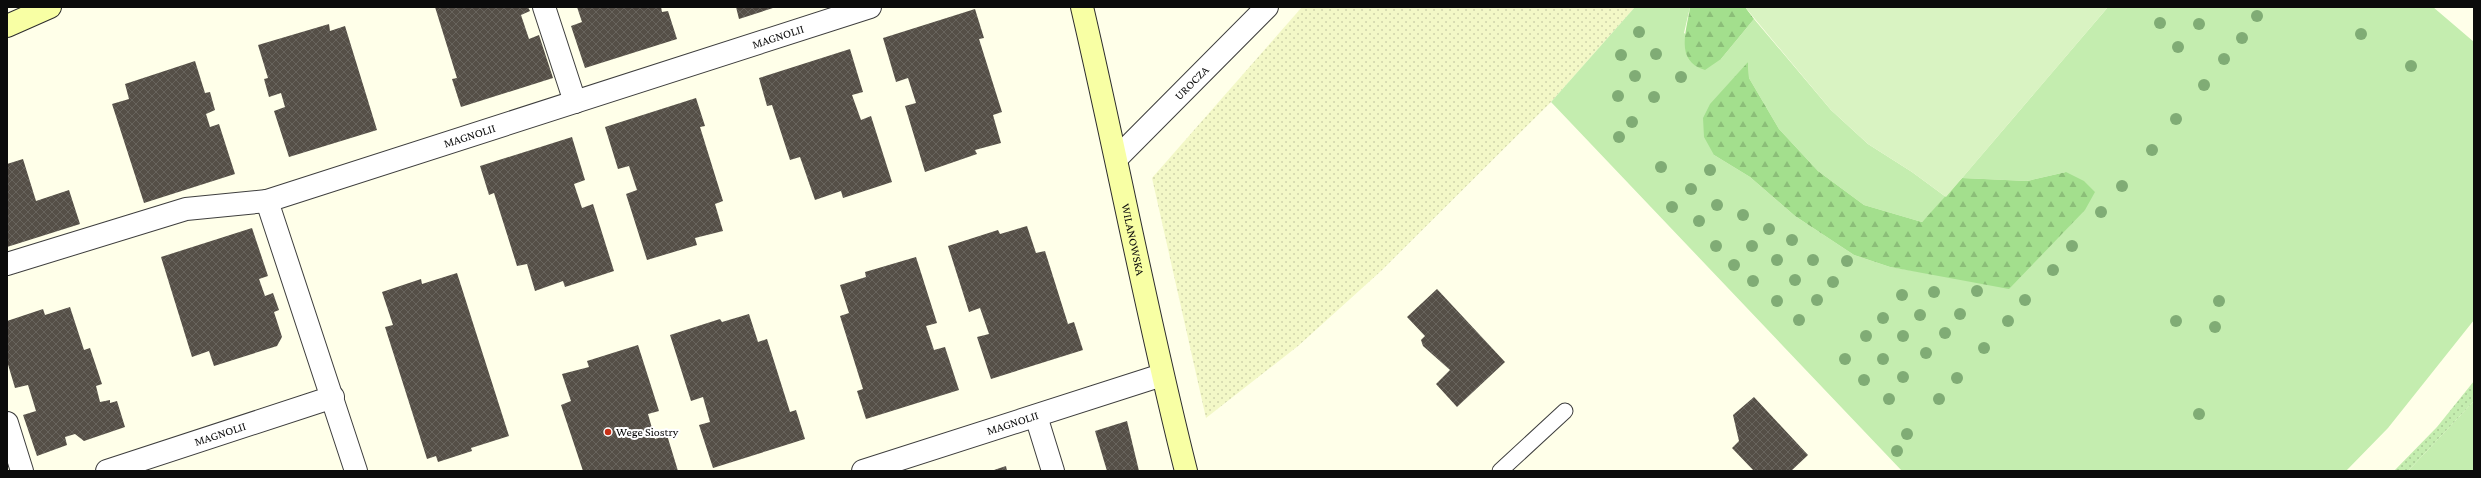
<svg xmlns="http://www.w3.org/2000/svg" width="2481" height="478" font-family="'Crimson Pro',serif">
	<defs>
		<pattern id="farmland-dots" width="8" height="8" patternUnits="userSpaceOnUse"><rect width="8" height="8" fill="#f3f8c7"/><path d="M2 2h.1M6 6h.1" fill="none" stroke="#cfd3aa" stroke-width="1.8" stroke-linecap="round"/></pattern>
		<pattern id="forest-firs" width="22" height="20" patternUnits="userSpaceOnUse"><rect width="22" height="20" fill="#a3df8d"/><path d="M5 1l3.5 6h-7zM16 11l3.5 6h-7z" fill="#8bbe78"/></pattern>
		<pattern id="garden-dots" width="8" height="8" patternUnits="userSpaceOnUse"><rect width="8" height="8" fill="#c4edaf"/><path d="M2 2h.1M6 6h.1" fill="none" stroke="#a7ca95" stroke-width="1.8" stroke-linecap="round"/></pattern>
		<pattern id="building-cross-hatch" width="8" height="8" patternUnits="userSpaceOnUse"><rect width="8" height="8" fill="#554f47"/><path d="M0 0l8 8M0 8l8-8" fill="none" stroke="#68645d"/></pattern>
	</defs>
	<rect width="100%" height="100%" fill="#ffffe9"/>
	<!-- farmland -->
	<path fill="url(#farmland-dots)" d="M 1302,7 L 1635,7 L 1551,102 L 1381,271 L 1298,346 L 1206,418 L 1152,178 Z"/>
	<!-- grass -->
	<g fill="#c4edaf">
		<path d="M 1635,7 L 1690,7 L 1684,33 L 1721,59 L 1754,19 L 1831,110 L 1868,144 L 1912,172 L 1946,197 L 1922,222 L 1864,205 L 1818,171 L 1779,129 L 1749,78 L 1748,62 L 1714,155 L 1750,177 L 1795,216 L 1854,255 L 1890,267 L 1940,275 L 2066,172 L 2027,181 L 1962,178 L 2108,7 L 2433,7 L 2474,42 L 2474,320 L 2388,428 L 2346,471 L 1902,471 L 1551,102 Z"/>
		<path d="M 2474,401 L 2474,471 L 2408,471 Z"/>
	</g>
	<!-- forest -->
	<g fill="url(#forest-firs)">
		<path d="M 1690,7 L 1745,7 L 1754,19 L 1721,59 L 1705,70 C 1674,61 1687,30 1690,7 Z"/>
		<path d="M 1748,62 L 1749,78 L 1779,129 L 1818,171 L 1864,205 L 1922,222 L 1962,178 L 2027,181 L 2066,172 L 2084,181 L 2095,192 L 2085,210 L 2009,289 L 1890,267 L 1854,255 L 1795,216 L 1750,177 L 1714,155 L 1704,137 L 1703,118 L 1710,104 Z"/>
	</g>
	<!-- garden -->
	<path fill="url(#garden-dots)" d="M 2474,381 L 2474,401 L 2408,471 L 2394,471 L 2437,427 Z"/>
	<!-- pitch -->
	<path fill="#d9f3c2" d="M 1745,7 L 2108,7 L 1946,197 L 1912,172 L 1868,144 L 1831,110 Z"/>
	<!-- building -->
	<g fill="url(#building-cross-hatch)">
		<path d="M 435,7 L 528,7 L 530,11 L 521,15 L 529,39 L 539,35 L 553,78 L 461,107 L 452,79 L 457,78 Z"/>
		<path d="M 577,7 L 661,7 L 662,12 L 668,11 L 677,39 L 585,68 L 571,26 L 582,22 Z"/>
		<path d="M 736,7 L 776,7 L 739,19 Z"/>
		<path d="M 975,9 L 984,38 L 979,39 L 1002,112 L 993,115 L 1001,143 L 975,150 L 977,154 L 925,172 L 905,106 L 916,103 L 908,78 L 896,82 L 883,38 Z"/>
		<path d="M 329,24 L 330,31 L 345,26 L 377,130 L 289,157 L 274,111 L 285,107 L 281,93 L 269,97 L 264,79 L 268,78 L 258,45 Z"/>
		<path d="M 850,49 L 863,92 L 852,95 L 861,120 L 871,116 L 892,182 L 843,198 L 841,191 L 815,200 L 800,157 L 790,160 L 772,105 L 767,106 L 759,78 Z"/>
		<path d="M 195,61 L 205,93 L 210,92 L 215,110 L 206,114 L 210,127 L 219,124 L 235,174 L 144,203 L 112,104 L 129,99 L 125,84 Z"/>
		<path d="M 696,98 L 705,126 L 700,127 L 723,201 L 715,204 L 723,231 L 695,238 L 697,245 L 647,260 L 626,194 L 637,190 L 629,166 L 618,169 L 605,127 Z"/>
		<path d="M 572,137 L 585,180 L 574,184 L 582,208 L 593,204 L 614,271 L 565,287 L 563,281 L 535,291 L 527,264 L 517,266 L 494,193 L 489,195 L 480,166 Z"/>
		<path d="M 23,159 L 36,201 L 69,190 L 80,224 L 7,247 L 7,164 Z"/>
		<path d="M 1027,226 L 1036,253 L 1045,251 L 1068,324 L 1074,322 L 1083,350 L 991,379 L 977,337 L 989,334 L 980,308 L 969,312 L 948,246 L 998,230 L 1000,234 Z"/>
		<path d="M 252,228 L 268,276 L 259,279 L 265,296 L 273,293 L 279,310 L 274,312 L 282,337 L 277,346 L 214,366 L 209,351 L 192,357 L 161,257 Z"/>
		<path d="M 916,257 L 937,323 L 926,326 L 934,350 L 945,347 L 959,390 L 866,419 L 857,391 L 863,389 L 840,316 L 849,313 L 840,285 L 866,277 L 865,272 Z"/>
		<path d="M 457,273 L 509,436 L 471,448 L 472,451 L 438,462 L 436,456 L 427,459 L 385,327 L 393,325 L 382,292 L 421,279 L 422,284 Z"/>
		<path d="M 1437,289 L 1505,362 L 1457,407 L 1436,384 L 1450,370 L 1423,346 L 1421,340 L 1425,336 L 1407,317 Z"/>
		<path d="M 70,307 L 84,350 L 90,348 L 102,384 L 96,386 L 100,402 L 110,400 L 110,403 L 117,401 L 125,427 L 84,441 L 75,434 L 65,437 L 67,445 L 37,456 L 23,415 L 36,411 L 28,385 L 15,388 L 7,361 L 7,321 L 43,309 L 45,315 Z"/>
		<path d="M 749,314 L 758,342 L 767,339 L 790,412 L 796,410 L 805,439 L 713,468 L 699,425 L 710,422 L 703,397 L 691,401 L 670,335 L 720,319 L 722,322 Z"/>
		<path d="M 638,345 L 659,411 L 648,414 L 655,439 L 667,435 L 678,471 L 583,471 L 561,405 L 571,401 L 562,374 L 589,367 L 587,361 Z"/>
		<path d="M 1754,397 L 1808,455 L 1791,471 L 1754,471 L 1732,448 L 1739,441 L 1733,415 Z"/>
		<path d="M 1127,421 L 1139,471 L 1107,471 L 1095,431 Z"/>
		<path d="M 1006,466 L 1007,471 L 991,471 Z"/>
	</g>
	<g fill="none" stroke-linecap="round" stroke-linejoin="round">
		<!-- lane casing -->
		<g stroke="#3e3e3e" stroke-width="17">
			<path id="lane" d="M 1500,471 L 1565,411"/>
		</g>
		<!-- street casing -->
		<g stroke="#3e3e3e" stroke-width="24">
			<g id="street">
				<path d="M 544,7 L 575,102"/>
				<path id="s1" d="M 1117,158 L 1267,7"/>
				<path d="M 7,264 L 186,209 L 267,201"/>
				<path d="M 1036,416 L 1053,471"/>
				<path d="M 7,423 L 22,471"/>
				<path id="s2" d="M 107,471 L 333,397"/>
				<path id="s3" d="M 356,471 L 267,201 L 870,7"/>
				<path id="s4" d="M 863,471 L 1162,375"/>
			</g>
		</g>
		<!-- secondary casing -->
		<g stroke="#2d2d2d" stroke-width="24">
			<g id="secondary">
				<path id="s5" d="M 1082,7 C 1118,161 1147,317 1186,471"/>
				<path d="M 7,26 L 50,7"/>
			</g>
		</g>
		<!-- lane -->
		<use href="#lane" stroke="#fff" stroke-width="15"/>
		<!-- street -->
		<use href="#street" stroke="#fff" stroke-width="22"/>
		<!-- secondary -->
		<use href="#secondary" stroke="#f8ffa4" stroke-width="22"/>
	</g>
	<!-- trees -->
	<g fill="#80ac75">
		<circle cx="2257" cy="16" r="6"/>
		<circle cx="2160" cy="23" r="6"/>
		<circle cx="2199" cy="24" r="6"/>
		<circle cx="1639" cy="32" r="6"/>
		<circle cx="2361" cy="34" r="6"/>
		<circle cx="2242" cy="38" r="6"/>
		<circle cx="2178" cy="47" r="6"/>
		<circle cx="1656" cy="54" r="6"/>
		<circle cx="1621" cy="55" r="6"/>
		<circle cx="2224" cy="59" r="6"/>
		<circle cx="2411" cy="66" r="6"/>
		<circle cx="1635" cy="76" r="6"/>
		<circle cx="1681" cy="77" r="6"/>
		<circle cx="2204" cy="85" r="6"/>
		<circle cx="1618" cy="96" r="6"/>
		<circle cx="1654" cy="97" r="6"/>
		<circle cx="2176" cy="119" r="6"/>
		<circle cx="1632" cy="122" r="6"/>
		<circle cx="1619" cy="137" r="6"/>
		<circle cx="2152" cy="150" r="6"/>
		<circle cx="1661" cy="167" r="6"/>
		<circle cx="1710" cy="170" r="6"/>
		<circle cx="2122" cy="186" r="6"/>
		<circle cx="1691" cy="189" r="6"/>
		<circle cx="1717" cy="205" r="6"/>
		<circle cx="1672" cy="207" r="6"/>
		<circle cx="2101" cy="212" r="6"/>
		<circle cx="1743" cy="215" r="6"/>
		<circle cx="1699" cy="221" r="6"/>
		<circle cx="1769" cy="229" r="6"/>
		<circle cx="1792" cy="240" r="6"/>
		<circle cx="1716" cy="246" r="6"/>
		<circle cx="1752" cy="246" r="6"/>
		<circle cx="2072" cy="246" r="6"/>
		<circle cx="1777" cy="260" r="6"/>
		<circle cx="1813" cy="260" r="6"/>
		<circle cx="1847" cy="261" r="6"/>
		<circle cx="1734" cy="265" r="6"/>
		<circle cx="2053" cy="270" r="6"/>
		<circle cx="1795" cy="280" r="6"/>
		<circle cx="1753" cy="281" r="6"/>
		<circle cx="1833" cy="282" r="6"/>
		<circle cx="1977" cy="291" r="6"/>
		<circle cx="1934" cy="292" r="6"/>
		<circle cx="1902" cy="295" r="6"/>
		<circle cx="1817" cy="300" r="6"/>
		<circle cx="2025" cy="300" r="6"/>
		<circle cx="1777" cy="301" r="6"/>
		<circle cx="2219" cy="301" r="6"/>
		<circle cx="1960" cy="314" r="6"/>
		<circle cx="1920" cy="315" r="6"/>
		<circle cx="1883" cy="318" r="6"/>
		<circle cx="1799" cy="320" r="6"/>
		<circle cx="2008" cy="321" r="6"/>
		<circle cx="2176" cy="321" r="6"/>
		<circle cx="2215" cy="327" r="6"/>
		<circle cx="1945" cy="333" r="6"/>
		<circle cx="1866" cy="336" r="6"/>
		<circle cx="1903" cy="336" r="6"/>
		<circle cx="1984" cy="348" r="6"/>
		<circle cx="1926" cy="353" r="6"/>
		<circle cx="1845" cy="359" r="6"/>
		<circle cx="1883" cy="359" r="6"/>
		<circle cx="1903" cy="377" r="6"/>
		<circle cx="1957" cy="378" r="6"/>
		<circle cx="1864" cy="380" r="6"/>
		<circle cx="1889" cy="399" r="6"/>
		<circle cx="1939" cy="399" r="6"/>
		<circle cx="2199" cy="414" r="6"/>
		<circle cx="1907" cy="434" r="6"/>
		<circle cx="1897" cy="451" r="6"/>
	</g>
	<!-- markers -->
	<circle fill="#c73017" stroke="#fff" stroke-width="1.5" cx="608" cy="432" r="4"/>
	<g text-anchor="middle" stroke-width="4" stroke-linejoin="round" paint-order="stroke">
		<!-- street labels -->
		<g font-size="12" fill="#0b0b0b" stroke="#fff">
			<text dy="4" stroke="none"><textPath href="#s3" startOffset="821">MAGNOLII</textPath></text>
			<text dy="4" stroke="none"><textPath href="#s1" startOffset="106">UROCZA</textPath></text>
			<text dy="4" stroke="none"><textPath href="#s3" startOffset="497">MAGNOLII</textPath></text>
			<text dy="4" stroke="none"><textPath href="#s5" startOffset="238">WILANOWSKA</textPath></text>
			<text dy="4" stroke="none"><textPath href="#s4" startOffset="157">MAGNOLII</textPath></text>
			<text dy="4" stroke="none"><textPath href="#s2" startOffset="119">MAGNOLII</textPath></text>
		</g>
		<!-- poi labels -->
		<g font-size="12" fill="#0b0b0b" stroke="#fff" text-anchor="start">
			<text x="616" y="436">Wege Siostry</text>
		</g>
	</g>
	<!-- border -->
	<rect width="2481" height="478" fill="none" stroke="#0b0b0b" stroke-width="16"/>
</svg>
